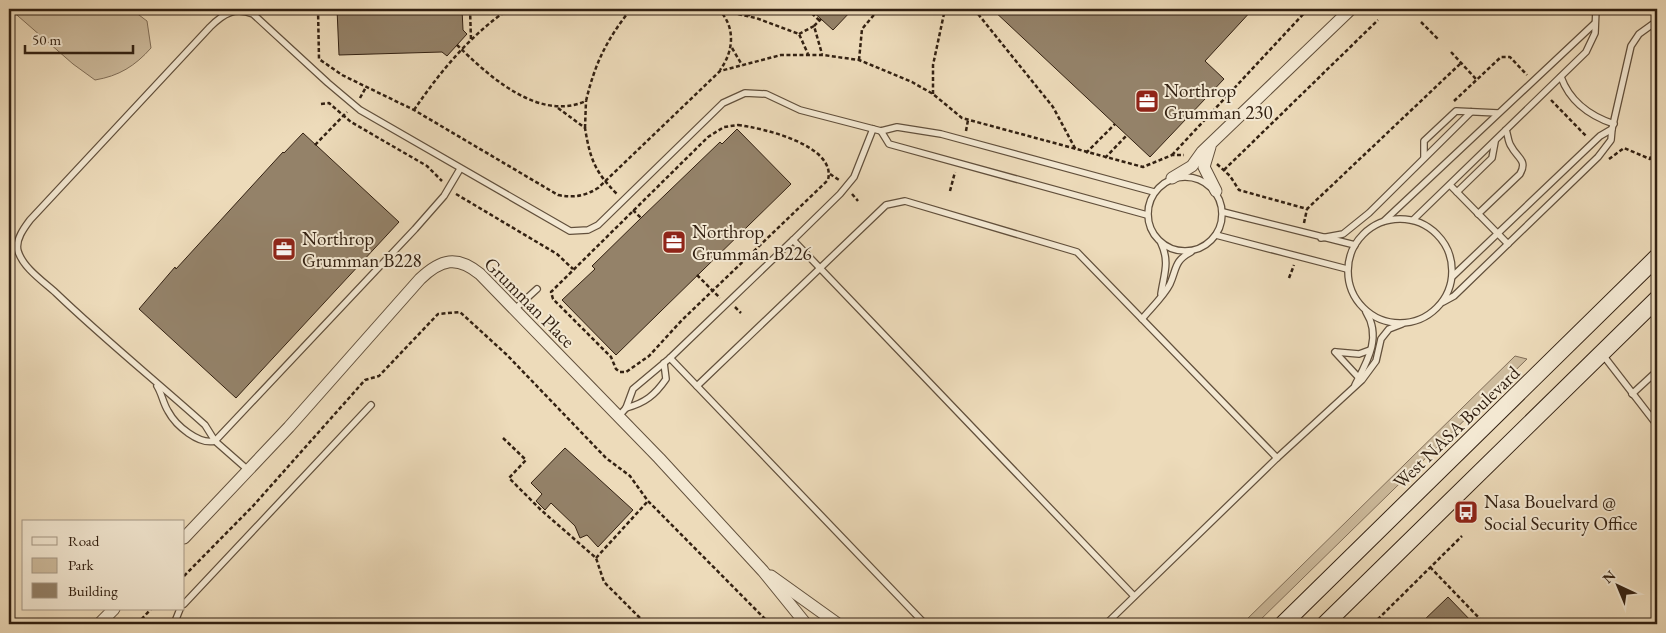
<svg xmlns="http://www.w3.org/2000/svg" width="1666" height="633" font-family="'EB Garamond',serif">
	<rect width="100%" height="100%" fill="#eddbba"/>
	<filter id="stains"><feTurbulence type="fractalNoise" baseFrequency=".004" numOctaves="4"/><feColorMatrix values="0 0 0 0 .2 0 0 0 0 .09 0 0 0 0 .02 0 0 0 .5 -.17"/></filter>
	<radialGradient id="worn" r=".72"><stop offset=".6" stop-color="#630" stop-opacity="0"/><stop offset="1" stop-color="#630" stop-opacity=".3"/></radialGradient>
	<!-- green -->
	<g fill="#cdbb9d" stroke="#806e58">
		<path d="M 10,9 L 131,9 L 147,21 L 151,48 C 135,66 119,76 95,80 L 73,64 Z"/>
		<path d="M 1515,356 L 1527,359 L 1256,624 L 1242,624 Z"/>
	</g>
	<!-- building -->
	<g fill="#948269" stroke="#332112">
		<path d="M 337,9 L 462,9 L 463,30 L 467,34 L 447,56 L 442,52 L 339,55 Z"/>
		<path d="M 810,9 L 853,9 L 833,30 Z"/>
		<path d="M 992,9 L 1253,9 L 1205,61 L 1224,79 L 1150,157 Z"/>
		<path d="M 737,129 L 791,184 L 616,355 L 562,300 L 595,269 L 592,266 L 641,218 L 720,142 L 722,144 Z"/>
		<path d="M 303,133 L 399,222 L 236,398 L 139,309 L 175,267 L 176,269 L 283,152 L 284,153 Z"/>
		<path d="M 565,448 L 633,510 L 598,547 L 587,535 L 580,538 L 575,526 L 551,503 L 545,510 L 536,501 L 542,494 L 531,483 Z"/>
		<path d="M 1448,597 L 1474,624 L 1420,624 Z"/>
	</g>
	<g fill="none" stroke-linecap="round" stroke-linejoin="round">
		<!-- service casing -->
		<g stroke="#62503c" stroke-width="8">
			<g id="service">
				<path d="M 1561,77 C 1570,102 1590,116 1614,124"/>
				<path d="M 881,131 L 889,144 L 1147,215"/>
				<path d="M 1424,157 L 1424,141 L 1456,111 L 1498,113"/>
				<circle cx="1185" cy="214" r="37"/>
				<path d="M 1450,185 L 1508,244"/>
				<path d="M 1457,192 L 1492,158 L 1495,142"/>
				<path d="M 1223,212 L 1355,245"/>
				<path d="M 1478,214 L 1520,174 C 1528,160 1517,158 1511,146 C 1508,142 1508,135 1506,130"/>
				<circle cx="1400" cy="271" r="52"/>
				<path d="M 1413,220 L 1586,52 L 1595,33 L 1596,9"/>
				<path d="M 1384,221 L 1594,24"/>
				<path d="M 1216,235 L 1347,269"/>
				<path d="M 1321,238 L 1343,234 L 1369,213 L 1471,112"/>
				<path d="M 793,240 L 840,194 L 854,177 L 873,129"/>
				<path d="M 1161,243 C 1170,262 1164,274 1161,294"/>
				<path d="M 1453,276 L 1600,136 L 1612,129 L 1631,46 L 1639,34 L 1657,21"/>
				<path d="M 1443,302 L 1454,296 L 1598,157 L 1611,140 L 1612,129"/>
				<path d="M 515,309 L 537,289"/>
				<path d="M 1142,319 C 1151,308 1164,296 1170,284 C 1177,268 1174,261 1191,252"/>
				<path d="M 1335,352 L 1360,379"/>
				<path d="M 1336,352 L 1359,354 L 1370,350"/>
				<path d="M 1603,355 L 1657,425"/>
				<path d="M 670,358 L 925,624"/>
				<path d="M 1355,385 C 1367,362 1382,337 1366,312"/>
				<path d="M 157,386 C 162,394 163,403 168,411 C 176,426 199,445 215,441 L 415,229 L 444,196 L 460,169"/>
				<path d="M 697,386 L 886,205 L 905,201 L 1077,252 L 1277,458 L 1106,624"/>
				<path d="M 1632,394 L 1657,371"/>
				<path d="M 626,408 C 645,403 655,395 666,379 L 664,363"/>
				<path d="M 619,416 L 626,408 L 633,389 L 670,358 L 793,240 L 1134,596"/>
				<path d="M 1277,458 L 1362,380 L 1376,361 L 1381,339 L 1389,329 L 1402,324"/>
				<path d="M 248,470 L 215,441 L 205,425 C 156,381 104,339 56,293 C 44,282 23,268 18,251 C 15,240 24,228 30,220 L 210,27 C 224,13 235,7 253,14 L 328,83 L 360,110 L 570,231 L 588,230 L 598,225 L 723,103 L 745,93 L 766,94 L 800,110 L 881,131 L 897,127 L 941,134 L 1154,192"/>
				<path d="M 184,604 L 371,405"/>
				<path d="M 174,624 L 180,609"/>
			</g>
		</g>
		<!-- minor casing -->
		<g stroke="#62503c" stroke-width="13">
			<g id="minor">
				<path d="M 1210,147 L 1204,167 L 1216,191"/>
				<path d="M 1172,178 L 1192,166 L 1202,152 L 1351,9"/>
				<path d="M 184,538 L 289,427 L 420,279 C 441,259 457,255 480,274 L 659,458 L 763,571 L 806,624"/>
				<path d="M 771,576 L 838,624"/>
				<path d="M 99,624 L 114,609"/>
			</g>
		</g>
		<!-- secondary casing -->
		<g stroke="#332112" stroke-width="18">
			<g id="secondary">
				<path d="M 1283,624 L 1657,257"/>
				<path d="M 1325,624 L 1657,299"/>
			</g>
		</g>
		<!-- path -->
		<g stroke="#332112" stroke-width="2.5" stroke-dasharray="4 2.5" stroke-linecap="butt">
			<path d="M 318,9 L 319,59 L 342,75 L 414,110 L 558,195 C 574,198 585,196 598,188 L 720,71 L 781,55 L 823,55 L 859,60 L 912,82 L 933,94 L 962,118 L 1143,167 L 1172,155 L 1184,155"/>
			<path d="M 470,9 L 471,40"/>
			<path d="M 718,9 C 736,26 734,51 720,70"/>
			<path d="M 742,9 L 750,16"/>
			<path d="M 807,9 L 820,21"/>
			<path d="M 974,9 L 1053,107 L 1076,150"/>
			<path d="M 1408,9 L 1411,11"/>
			<path d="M 719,10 L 756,18 L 799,34 L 808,54"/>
			<path d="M 1390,10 L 1390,9"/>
			<path d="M 1421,22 L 1439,40"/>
			<path d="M 814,26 L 821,19"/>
			<path d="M 799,34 L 814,26 L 822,54"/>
			<path d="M 457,45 C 489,76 538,122 586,101 C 595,63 607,39 631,9"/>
			<path d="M 732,48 L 742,65"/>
			<path d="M 1451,52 L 1476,79"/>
			<path d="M 859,60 L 862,29 L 879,9"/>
			<path d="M 933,94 L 933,65 L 945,9"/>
			<path d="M 360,98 L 366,87"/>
			<path d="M 1551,100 L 1587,137"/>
			<path d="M 1454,101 L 1501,57 L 1510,57 L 1527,75"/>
			<path d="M 321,104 L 329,103 L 351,122 L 427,166 L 442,181"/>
			<path d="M 558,108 L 585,128 C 590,159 595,172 617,194"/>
			<path d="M 414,110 C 439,73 471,34 509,9"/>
			<path d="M 738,125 C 762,128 837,145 828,180 L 682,320 L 649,356 L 626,372 L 620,372 L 616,369 L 611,357 L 553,299 L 551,292 L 708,137 L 724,127 Z"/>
			<path d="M 585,128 L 586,101"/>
			<path d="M 966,131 L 968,120"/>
			<path d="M 315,145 L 347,112"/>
			<path d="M 1086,153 L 1115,124"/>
			<path d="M 1172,155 L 1308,9"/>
			<path d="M 1105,158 L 1127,135"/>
			<path d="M 1609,159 L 1624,148 L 1650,159 L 1657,141"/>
			<path d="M 1217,164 L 1230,176 L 1239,190 L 1307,209 L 1461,63"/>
			<path d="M 1224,170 L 1378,20"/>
			<path d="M 830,174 L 839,180"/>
			<path d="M 950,191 L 955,172"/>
			<path d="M 456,194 L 557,254 L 573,269"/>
			<path d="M 852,194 L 858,201"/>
			<path d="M 633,210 L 641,218"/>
			<path d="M 1304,223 L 1307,209"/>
			<path d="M 697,275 L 720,298"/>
			<path d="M 1289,278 L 1294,265"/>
			<path d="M 735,307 L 741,313"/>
			<path d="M 503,438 L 526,460 L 509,478 L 541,510 L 596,558 L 604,582 L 646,624"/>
			<path d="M 596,558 L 648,501"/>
			<path d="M 1430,567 L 1481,620"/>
			<path d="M 184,576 L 253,506 L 365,380 L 379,376 L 438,314 L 460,312 L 507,355 L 606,458 L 630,476 L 648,501 L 770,624"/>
			<path d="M 137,624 L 151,609"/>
			<path d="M 1373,624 L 1462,536"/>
		</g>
		<!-- service -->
		<use href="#service" stroke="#f3e8d2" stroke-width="5.5"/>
		<!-- minor -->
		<use href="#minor" stroke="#f3e8d2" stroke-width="11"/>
		<!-- secondary -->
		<use href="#secondary" stroke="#f3e8d2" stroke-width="16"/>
	</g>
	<!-- icons -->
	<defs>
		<g id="office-square" transform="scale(1.25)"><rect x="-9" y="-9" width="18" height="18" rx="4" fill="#8f2418" stroke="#f3e8d2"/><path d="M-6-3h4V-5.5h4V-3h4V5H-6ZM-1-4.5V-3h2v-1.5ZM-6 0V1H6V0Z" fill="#fff"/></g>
		<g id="bus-square" transform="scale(1.25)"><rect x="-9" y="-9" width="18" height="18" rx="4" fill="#8f2418" stroke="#f3e8d2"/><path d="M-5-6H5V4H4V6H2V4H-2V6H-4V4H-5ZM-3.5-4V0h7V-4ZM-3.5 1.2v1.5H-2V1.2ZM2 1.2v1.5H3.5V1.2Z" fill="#fff"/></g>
	</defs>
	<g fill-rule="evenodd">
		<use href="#office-square" x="1147" y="101"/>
		<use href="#office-square" x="674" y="242"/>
		<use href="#office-square" x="284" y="249"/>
		<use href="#bus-square" x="1466" y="512"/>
	</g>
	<g text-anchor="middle" stroke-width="4" stroke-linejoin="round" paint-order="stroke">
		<!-- poi labels -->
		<g font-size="19" fill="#332112" stroke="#f3e8d2" text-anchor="start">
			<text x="1164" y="97">Northrop<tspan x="1164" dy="22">Grumman 230</tspan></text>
			<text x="692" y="238">Northrop<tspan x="692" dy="22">Grumman B226</tspan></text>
			<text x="302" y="245">Northrop<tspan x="302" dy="22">Grumman B228</tspan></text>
			<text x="1484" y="508">Nasa Bouelvard @<tspan x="1484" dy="22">Social Security Office</tspan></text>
		</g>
		<!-- street labels -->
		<g font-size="19" fill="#332112" stroke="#f3e8d2">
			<text transform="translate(530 302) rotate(45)" y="7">Grumman Place</text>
			<text transform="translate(1456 427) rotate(-44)" y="7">West NASA Boulevard</text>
		</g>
	</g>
	<!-- margin -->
	<rect width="1666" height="633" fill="none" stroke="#eddbba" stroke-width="30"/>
	<rect x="10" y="10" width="1646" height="613" fill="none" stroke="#332112" stroke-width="2.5"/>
	<rect x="15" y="15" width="1636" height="603" fill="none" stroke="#332112"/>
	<!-- legend -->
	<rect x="22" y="520" width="162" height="90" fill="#f3e8d2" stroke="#a69885"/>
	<rect x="32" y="537" width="25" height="8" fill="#f3e8d2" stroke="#a69885"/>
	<text x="68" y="546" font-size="15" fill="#332112">Road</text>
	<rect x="32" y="558" width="25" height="15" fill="#cdbb9d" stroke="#a69885"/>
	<text x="68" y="570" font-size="15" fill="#332112">Park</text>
	<rect x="32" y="583" width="25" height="15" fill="#948269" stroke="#a69885"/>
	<text x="68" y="596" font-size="15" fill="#332112">Building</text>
	<!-- north arrow -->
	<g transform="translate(1618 586) rotate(316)" stroke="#f3e8d2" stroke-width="4" paint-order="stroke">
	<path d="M0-4L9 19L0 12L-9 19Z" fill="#332112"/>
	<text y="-8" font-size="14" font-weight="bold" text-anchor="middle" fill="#332112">N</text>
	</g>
	<!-- scale -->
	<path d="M25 45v8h108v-8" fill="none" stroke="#332112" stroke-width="2.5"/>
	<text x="32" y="45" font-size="15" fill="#332112" stroke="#f3e8d2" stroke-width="4" paint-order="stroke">50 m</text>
	<rect width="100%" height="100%" filter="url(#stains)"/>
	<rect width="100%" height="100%" fill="url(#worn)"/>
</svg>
